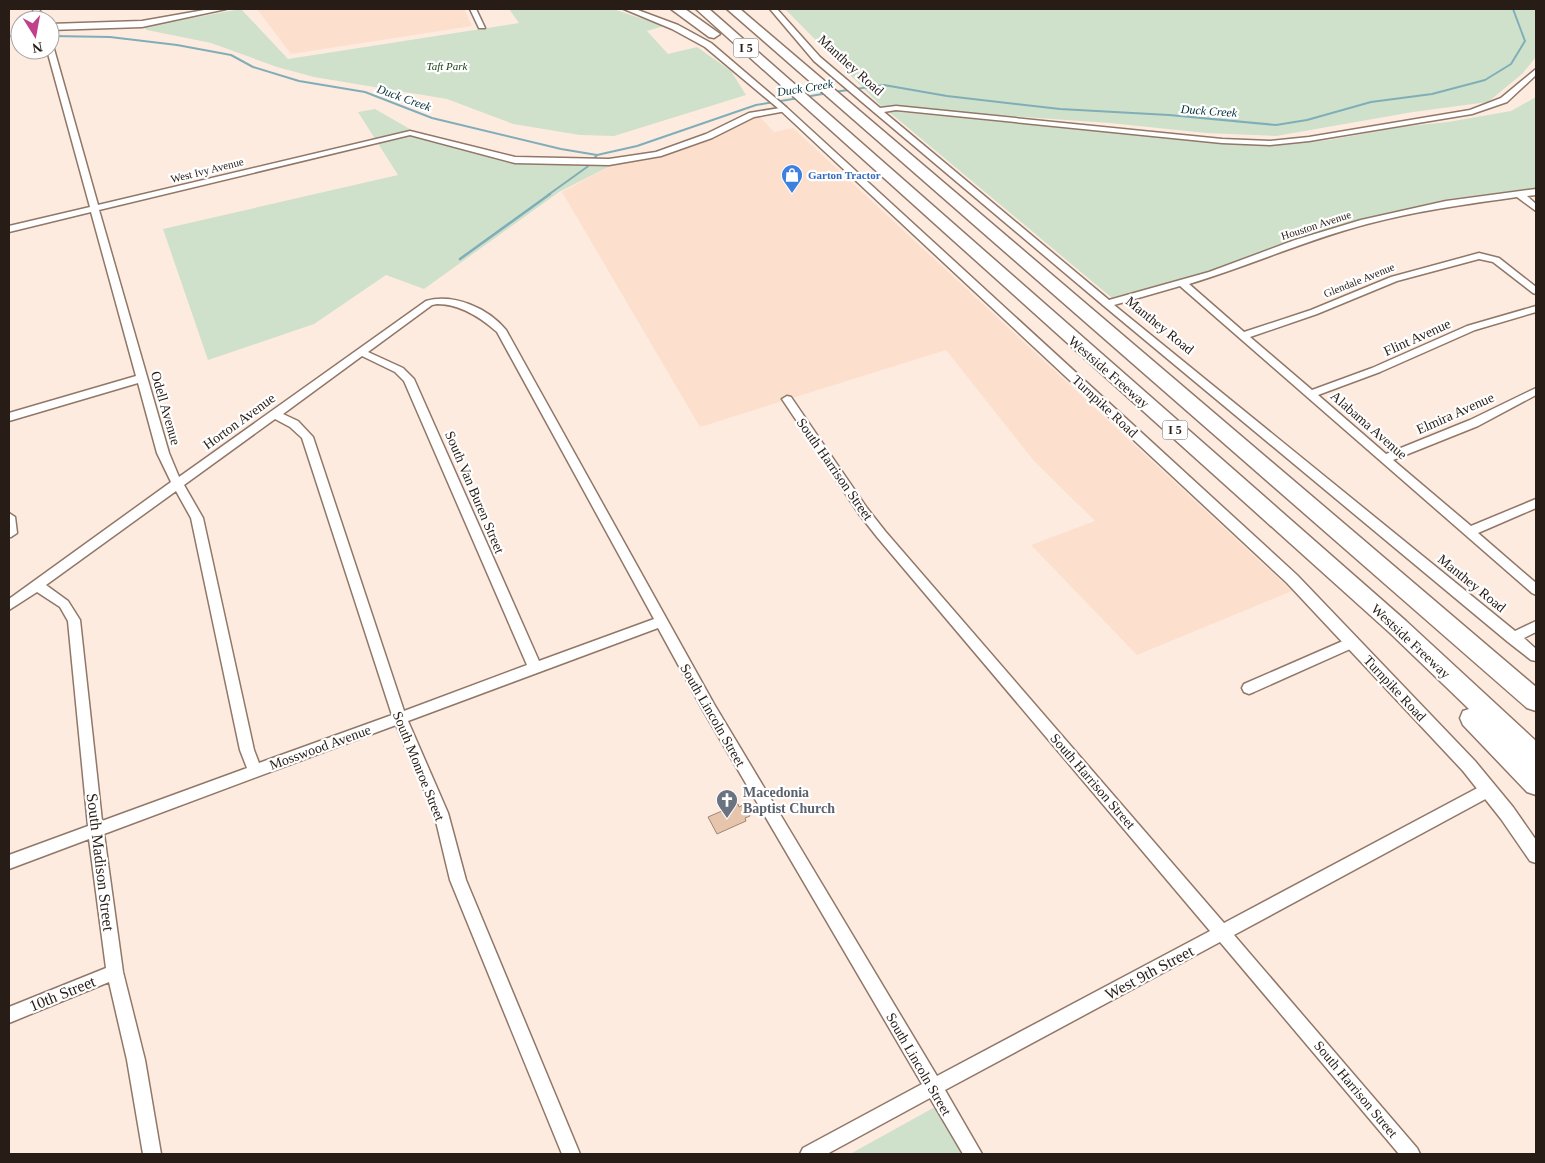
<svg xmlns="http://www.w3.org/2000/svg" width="1545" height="1163" font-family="'Times New Roman',serif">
	<rect width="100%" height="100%" fill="#fdebe0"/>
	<!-- built -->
	<g fill="#fcdfcc">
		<path d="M 257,9 L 464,9 L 472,26 L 291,54 Z"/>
		<path d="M 756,113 L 774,132 L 793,128 L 1292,591 L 1137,655 L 1031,545 L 1095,521 L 1034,461 L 946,350 L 700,427 L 562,192 L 610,166 L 665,154 Z"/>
	</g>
	<!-- green -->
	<g fill="#cfe1cb">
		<path d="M 241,9 L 288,59 L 519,23 L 509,9 L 613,9 L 664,26 L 647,31 L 668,54 L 697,47 L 731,71 L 746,95 L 614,136 L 580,135 L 513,124 L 447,99 L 314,77 L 277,67 L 211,43 L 147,30 L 143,27 Z"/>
		<path d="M 785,9 L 1536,9 L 1536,57 L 1522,74 L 1488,102 L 1413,112 L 1276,136 L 1206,133 L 1110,123 L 882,107 Z"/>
		<path d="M 1536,97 L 1536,188 L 1448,199 L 1336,226 L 1216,270 L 1112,298 L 888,111 L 1266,146 L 1329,140 L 1400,127 L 1448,122 L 1511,111 Z"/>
		<path d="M 375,109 L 415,132 L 487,154 L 545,162 L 650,158 L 610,166 L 559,192 L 424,289 L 386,275 L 314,324 L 208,360 L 163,229 L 398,175 L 358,112 Z"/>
		<path d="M 935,1107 L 963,1154 L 850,1154 Z"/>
	</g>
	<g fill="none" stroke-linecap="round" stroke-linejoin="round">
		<!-- stream-far1 -->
		<g stroke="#80aeb8" stroke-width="2">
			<path d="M 9,36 L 20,36"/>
			<path d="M 52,36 L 110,37 L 177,45 L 231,55 L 253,67 L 299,81 L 365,92 L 432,118 L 561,149 L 597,155 L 637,146 L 756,105 L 799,98"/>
			<path d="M 834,92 L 884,85 L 947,96 L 1060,109 L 1169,115 L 1276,125 L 1307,120 L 1371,102 L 1432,94 L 1485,80 L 1511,64 L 1525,41 L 1513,9"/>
			<path d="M 805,97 L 828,93"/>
			<path d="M 548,195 L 587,167 L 597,155"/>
		</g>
		<!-- stream -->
		<path stroke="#80aeb8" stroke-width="2.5" d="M 460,259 L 550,194"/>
	</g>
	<!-- building -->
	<path fill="#e6c5ac" stroke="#a08774" d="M 738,804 L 739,807 L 743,805 L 750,816 L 745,818 L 746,821 L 717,834 L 708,817 Z"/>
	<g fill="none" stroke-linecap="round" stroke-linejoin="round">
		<!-- minor casing -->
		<g stroke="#917767" stroke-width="3">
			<g id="minor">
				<path d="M 33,9 L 39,9 L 44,20 L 36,20 Z"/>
				<path d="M 470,9 L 476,9 L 485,28 L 479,28 Z"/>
				<path d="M 770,9 L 777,9 L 820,57 L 880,108 L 896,106 L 1222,139 L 1270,141 L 1309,137 L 1470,110 L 1501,98 L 1536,69 L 1536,75 L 1507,102 L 1472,114 L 1309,141 L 1270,145 L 1222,143 L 896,110 L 884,112 L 1109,300 L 1209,272 L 1295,240 L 1361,220 L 1446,201 L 1536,189 L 1536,195 L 1527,196 L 1536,204 L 1536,211 L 1517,197 C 1467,204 1416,211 1367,224 C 1306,240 1249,266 1189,284 L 1244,332 L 1311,310 L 1391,277 L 1479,253 L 1499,258 L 1536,287 L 1536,294 L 1533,293 L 1493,262 L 1479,259 L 1397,281 L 1317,314 L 1250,337 L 1312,390 L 1372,368 L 1467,326 L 1536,306 L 1536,312 L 1475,330 L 1380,372 L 1318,395 L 1386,454 L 1470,420 L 1536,388 L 1536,395 L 1478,426 L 1393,460 L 1471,526 L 1536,499 L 1536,508 L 1478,533 L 1536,583 L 1536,595 L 1532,593 L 1180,286 L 1114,305 L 1515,631 L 1536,621 L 1536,632 L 1524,638 L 1536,649 L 1536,661 L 1531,660 L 1508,642 L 1104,306 L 862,102 L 814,61 Z"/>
				<path d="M 50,47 L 54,49 L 98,205 L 410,131 L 515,157 L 609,159 L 656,152 L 706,134 L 749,113 L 786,107 L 786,111 L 754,117 L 712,138 L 661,156 L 609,165 L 515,163 L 410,135 L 99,210 L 169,453 L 179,477 L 426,301 C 453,293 488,308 506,330 L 714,704 L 937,1076 L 1210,931 L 877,537 L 859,514 L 782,399 L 787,396 L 791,397 L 867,508 L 885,531 L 1224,923 L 1483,785 L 1488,784 L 1493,785 L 1495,790 L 1493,795 L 1234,935 L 1417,1148 L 1420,1154 L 1399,1154 L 1220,942 L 945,1090 L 982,1154 L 963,1154 L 930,1098 L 827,1154 L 800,1154 L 803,1148 L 922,1084 L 704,712 L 658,628 L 408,721 L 448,813 L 466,880 L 580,1154 L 562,1154 L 450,880 L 434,813 L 396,725 L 104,834 L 123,972 L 145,1060 L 161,1154 L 143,1154 L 127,1060 L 109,982 L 9,1023 L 9,1007 L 106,968 L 89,839 L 9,869 L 9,855 L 88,826 L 68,621 L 60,607 L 37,592 L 9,610 L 9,599 L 171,482 L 157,453 L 138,383 L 9,421 L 9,413 L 136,376 L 91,212 L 9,232 L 9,226 L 90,207 L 47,50 L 50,50 ZM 437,304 C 460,304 480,317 497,332 L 654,619 L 539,661 L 414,379 L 403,368 L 368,352 L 432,305 ZM 362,356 L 395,372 L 404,381 L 527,665 L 404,711 L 313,437 L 298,421 L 283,414 ZM 275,419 L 290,427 L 302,438 L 392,715 L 259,763 L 254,750 L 203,518 L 184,485 ZM 176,491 L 191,518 L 240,750 L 247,768 L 102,821 L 80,620 L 68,601 L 46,585 Z"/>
				<path d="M 9,513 L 15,517 L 17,533 L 11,537 L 9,537 Z"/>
				<path d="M 1352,637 L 1357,638 L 1359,642 L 1357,646 L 1254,692 L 1249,694 L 1244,692 L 1242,688 L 1244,684 Z"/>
			</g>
		</g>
		<!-- tertiary casing -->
		<g stroke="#917767" stroke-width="3">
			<g id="tertiary">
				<path d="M 210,9 L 226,9 L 142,27 L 50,30 L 50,24 L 142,21 Z"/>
				<path d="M 624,9 L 635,9 L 678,25 L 711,43 L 786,107 L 1297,575 L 1475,761 L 1513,807 L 1536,840 L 1536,863 L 1530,861 L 1501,819 L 1463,771 L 1287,583 L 779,109 L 705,47 L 672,29 Z"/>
			</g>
		</g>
		<!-- motorway casing -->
		<g stroke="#917767" stroke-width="3">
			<g id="motorway">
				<path d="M 671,9 L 685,9 L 720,34 L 714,38 L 709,37 Z"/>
				<path d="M 696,9 L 709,9 L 1406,621 L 1536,741 L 1536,795 L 1527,792 L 1463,725 L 1460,718 L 1463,711 L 1469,709 L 1390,633 Z"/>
				<path d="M 727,9 L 740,9 L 1536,687 L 1536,711 L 1527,708 Z"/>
			</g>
		</g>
		<!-- minor -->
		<use href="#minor" fill="#fff" fill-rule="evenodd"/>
		<!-- tertiary -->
		<use href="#tertiary" fill="#fff" fill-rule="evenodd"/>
		<!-- motorway -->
		<use href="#motorway" fill="#fff" fill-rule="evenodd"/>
	</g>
	<!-- icons -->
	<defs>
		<g id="shop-pin" transform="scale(1.125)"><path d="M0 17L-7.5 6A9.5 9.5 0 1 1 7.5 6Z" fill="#3f7fe0" stroke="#fff"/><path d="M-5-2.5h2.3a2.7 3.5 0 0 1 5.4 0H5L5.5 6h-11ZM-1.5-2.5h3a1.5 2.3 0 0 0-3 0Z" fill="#fff"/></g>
		<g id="church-pin" transform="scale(1.125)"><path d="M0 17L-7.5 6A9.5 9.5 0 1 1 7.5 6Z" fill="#6b7280" stroke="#fff"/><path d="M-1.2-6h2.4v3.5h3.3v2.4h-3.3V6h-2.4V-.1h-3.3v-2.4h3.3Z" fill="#fff"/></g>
	</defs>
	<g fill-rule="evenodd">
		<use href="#shop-pin" x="792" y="175"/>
		<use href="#church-pin" x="727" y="800"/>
	</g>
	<g text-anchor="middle" stroke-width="4.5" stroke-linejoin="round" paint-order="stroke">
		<!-- far-park labels -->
		<g font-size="11" font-style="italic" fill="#1f4116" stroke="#fff">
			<text x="447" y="70">Taft Park</text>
		</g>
		<!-- far-street labels -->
		<g font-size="11" fill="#271c16" stroke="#fff">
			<text transform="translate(207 170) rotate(-14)" y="4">West Ivy Avenue</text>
			<text transform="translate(1316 225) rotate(-18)" y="4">Houston Avenue</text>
			<text transform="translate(1359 280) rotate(-22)" y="4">Glendale Avenue</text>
		</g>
		<!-- far-shop labels -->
		<g font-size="11" font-weight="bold" fill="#366cbe" stroke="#fff" text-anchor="start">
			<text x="808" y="179">Garton Tractor</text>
		</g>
		<!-- shield labels -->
		<g fill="#fff" stroke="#68605c" stroke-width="1">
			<rect x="733.5" y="38.5" width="25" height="19" rx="4"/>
			<rect x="1162.5" y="420.5" width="25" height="19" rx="4"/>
		</g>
		<g font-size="12" font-weight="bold" fill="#271c16">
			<text x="746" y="52">I 5</text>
			<text x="1175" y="434">I 5</text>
		</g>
		<!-- far-water labels -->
		<g font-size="12" font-style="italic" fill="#023038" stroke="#fff">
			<text transform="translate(805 88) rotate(-9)" y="4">Duck Creek</text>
			<text transform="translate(404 98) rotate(20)" y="4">Duck Creek</text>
			<text transform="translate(1209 111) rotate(4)" y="4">Duck Creek</text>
		</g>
		<!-- street labels -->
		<g font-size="14" fill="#271c16" stroke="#fff">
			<text transform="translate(851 65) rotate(42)" y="5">Manthey Road</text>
			<text transform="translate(1160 325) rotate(39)" y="5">Manthey Road</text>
			<text transform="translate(1417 337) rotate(-24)" y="5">Flint Avenue</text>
			<text transform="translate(1109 372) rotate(41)" y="5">Westside Freeway</text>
			<text transform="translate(1105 406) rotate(43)" y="5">Turnpike Road</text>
			<text transform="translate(166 408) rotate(74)" y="5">Odell Avenue</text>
			<text transform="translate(1455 413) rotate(-24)" y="5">Elmira Avenue</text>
			<text transform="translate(239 421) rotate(-36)" y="5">Horton Avenue</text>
			<text transform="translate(1369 425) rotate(41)" y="5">Alabama Avenue</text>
			<text transform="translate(835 469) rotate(55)" y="5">South Harrison Street</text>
			<text transform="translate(475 492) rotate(67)" y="5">South Van Buren Street</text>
			<text transform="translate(1472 583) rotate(39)" y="5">Manthey Road</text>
			<text transform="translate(1411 641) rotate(43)" y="5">Westside Freeway</text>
			<text transform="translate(1395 688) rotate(47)" y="5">Turnpike Road</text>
			<text transform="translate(713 715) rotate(60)" y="5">South Lincoln Street</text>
			<text transform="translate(320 747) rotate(-20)" y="5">Mosswood Avenue</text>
			<text transform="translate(419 766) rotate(68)" y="5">South Monroe Street</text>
			<text transform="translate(1093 781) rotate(49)" y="5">South Harrison Street</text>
			<text transform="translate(919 1064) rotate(60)" y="5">South Lincoln Street</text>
			<text transform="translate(1356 1089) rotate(50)" y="5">South Harrison Street</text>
		</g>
		<!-- worship labels -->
		<g font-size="14" font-weight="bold" fill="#5b616d" stroke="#fff" text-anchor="start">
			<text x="743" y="797">Macedonia<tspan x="743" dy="16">Baptist Church</tspan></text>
		</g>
		<!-- near-street labels -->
		<g font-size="16" fill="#271c16" stroke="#fff">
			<text transform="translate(101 862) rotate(83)" y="6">South Madison Street</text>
			<text transform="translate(1149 972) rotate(-28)" y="6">West 9th Street</text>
			<text transform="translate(62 993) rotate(-22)" y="6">10th Street</text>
		</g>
	</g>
	<!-- border -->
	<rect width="1545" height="1163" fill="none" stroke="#271c16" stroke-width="20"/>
	<!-- north arrow -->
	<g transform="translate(35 35) rotate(169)"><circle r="24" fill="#ffffff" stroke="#a9a4a2"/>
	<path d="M0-4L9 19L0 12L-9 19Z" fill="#c0408b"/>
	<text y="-8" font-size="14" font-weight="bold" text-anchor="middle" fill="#271c16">N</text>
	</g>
</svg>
